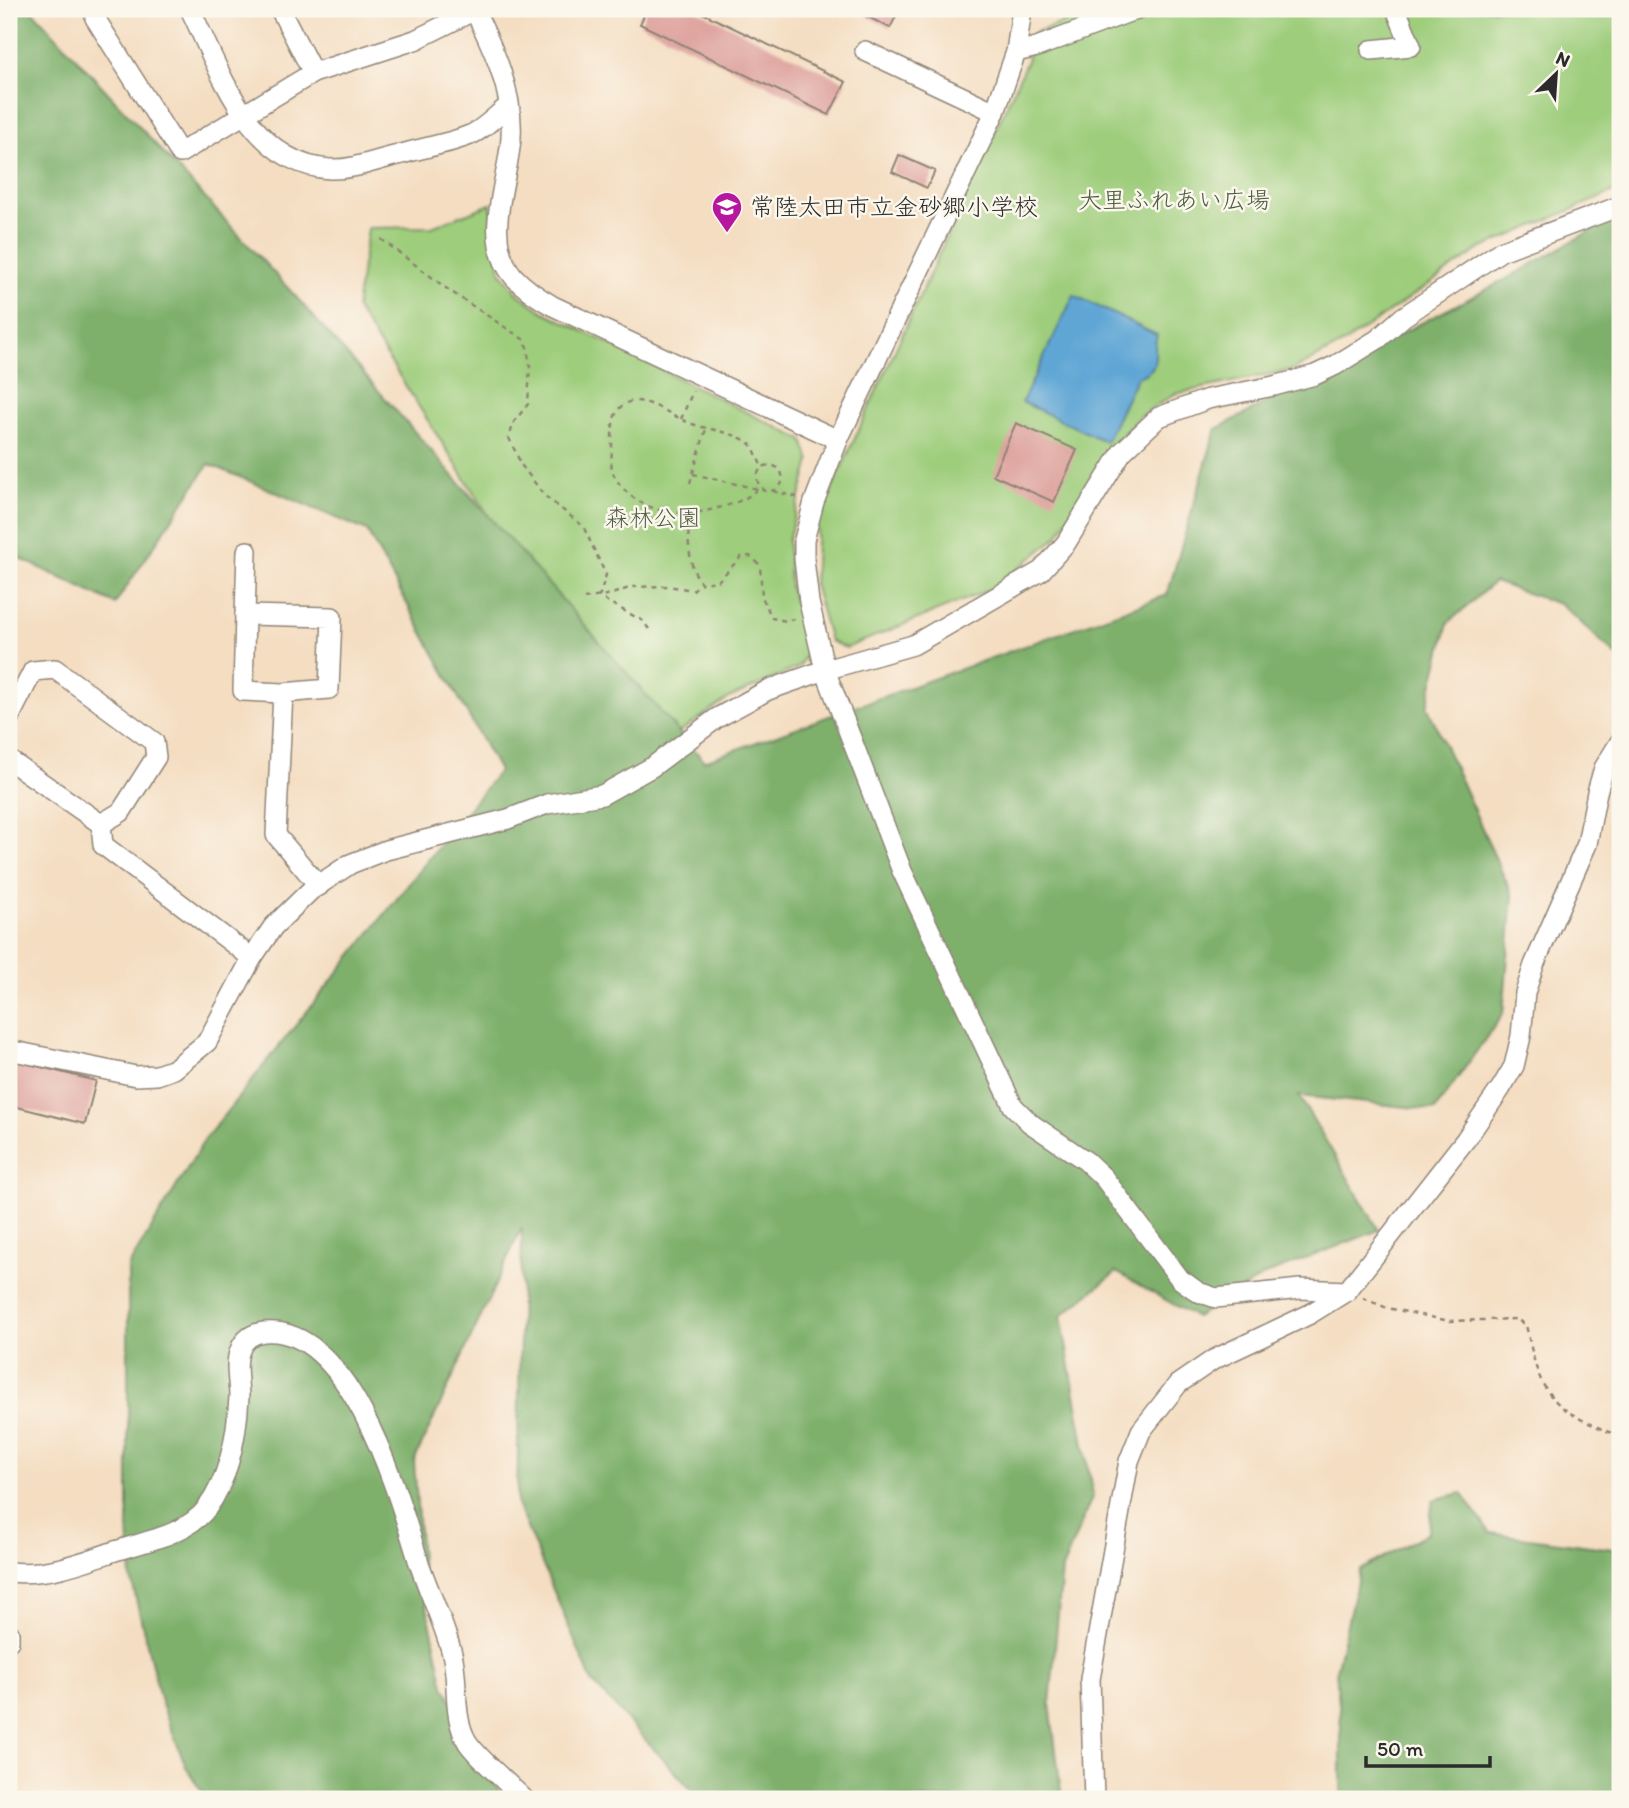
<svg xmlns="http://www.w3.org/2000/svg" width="1629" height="1808" font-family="Itim,'Klee One',sans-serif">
	<rect width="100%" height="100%" fill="#fbf7ec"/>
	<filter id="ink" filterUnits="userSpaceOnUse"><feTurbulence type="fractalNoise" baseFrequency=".0143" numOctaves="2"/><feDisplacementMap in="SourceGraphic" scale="14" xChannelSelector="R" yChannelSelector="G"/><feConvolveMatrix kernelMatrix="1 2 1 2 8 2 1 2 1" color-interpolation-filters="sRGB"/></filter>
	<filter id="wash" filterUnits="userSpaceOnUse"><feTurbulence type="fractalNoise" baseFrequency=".00686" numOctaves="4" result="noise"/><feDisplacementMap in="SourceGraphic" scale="28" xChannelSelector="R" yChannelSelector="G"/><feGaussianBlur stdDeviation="1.57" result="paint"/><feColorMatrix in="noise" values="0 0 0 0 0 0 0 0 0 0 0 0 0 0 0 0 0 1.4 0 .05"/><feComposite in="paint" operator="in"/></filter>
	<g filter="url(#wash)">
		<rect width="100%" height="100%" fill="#f4ddc1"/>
		<!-- green -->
		<g fill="#9ecd7c" stroke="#647c54" stroke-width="2">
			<path d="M 1103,9 L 1620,9 L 1620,189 L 1480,249 L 1344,343 L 1295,369 L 1175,394 L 1140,416 L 1105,454 L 1058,536 L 994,588 L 846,648 L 830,641 L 814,584 L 817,525 L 840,471 L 1027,61 L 1033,33 Z"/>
			<path d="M 491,204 L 500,271 L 518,294 L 542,311 L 803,440 L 810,461 L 788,540 L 790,588 L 810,648 L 799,667 L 729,698 L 643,757 L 356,308 L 368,228 L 432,227 Z"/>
		</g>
		<!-- forest -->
		<g fill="#7eb06c" stroke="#546e4c" stroke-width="2">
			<path d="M 9,9 L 31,9 L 296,297 L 704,761 L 1167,595 L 1216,429 L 1501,282 L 1620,214 L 1620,659 L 1562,605 L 1494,582 L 1448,623 L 1427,706 L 1513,897 L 1503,1014 L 1435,1110 L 1299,1096 L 1379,1230 L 1269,1273 L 1196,1317 L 1116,1272 L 1061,1316 L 1093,1495 L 1062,1569 L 1050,1704 L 1062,1799 L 700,1799 L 592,1682 L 517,1504 L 522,1227 L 414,1461 L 423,1589 L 444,1686 L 503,1799 L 207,1799 L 187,1769 L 161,1702 L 131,1578 L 128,1526 L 128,1267 L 205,1139 L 499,771 L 367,531 L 209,464 L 115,604 L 9,553 Z"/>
			<path d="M 1462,1493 L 1490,1533 L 1620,1550 L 1620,1799 L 1341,1799 L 1341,1727 L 1336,1670 L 1360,1570 L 1428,1533 L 1433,1500 Z"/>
		</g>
		<!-- water -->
		<path fill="#5fa6d5" stroke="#456880" stroke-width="2" d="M 1074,295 L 1157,335 C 1151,354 1164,369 1137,377 L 1106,442 L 1022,402 Z"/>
		<g id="blocks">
			<!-- building -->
			<g fill="#dc9b97">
				<path d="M 647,9 L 694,9 L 846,82 L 829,115 L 640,24 Z"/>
				<path d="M 869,9 L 900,9 L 890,28 L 866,16 Z"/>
				<path d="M 899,155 L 935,171 L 927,188 L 892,172 Z"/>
				<path d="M 1016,423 L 1077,450 L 1054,502 L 993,475 Z"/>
				<path d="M 9,1059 L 96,1081 L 85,1124 L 9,1105 Z"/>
			</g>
		</g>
	</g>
	<g filter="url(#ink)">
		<use href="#blocks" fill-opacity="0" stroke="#908476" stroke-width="2"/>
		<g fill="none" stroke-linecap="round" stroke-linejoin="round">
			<!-- minor casing -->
			<g stroke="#908476" stroke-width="22">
				<g id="minor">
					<path d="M 190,9 C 220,70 249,164 330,169 C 353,170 376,160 398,155 C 421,148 448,144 470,135 C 483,130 497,115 508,106"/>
					<path d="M 280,9 L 313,73"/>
					<path d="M 474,9 C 493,48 514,92 511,137 C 509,181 480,238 514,277 C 525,289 539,298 553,306 L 838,440"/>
					<path d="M 1022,9 L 1016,52 L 995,112 L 838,440 L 814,502 L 804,540 L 804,559 L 809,602 L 825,670 L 902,871 L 1013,1106 L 1030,1123 L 1086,1161 L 1104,1178 L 1180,1279 L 1198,1292 L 1216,1298 L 1300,1289 L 1347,1291"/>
					<path d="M 95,18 L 180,153 L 313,73 L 415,40 L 475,10"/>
					<path d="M 1371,50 L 1411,46 L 1396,9"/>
					<path d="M 865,51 L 995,112"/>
					<path d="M 1016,52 L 1037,47 L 1137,9"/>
					<path d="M 245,615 L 247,551"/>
					<path d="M 283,693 L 329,689 L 332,617 L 245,615 L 243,691 L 283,693 L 276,835 L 319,886"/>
					<path d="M 9,718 L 33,671 L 55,669 L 154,742 L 156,757 L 121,812 L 101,824"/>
					<path d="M 9,760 L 101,824 L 103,845 L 252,958"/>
					<path d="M 9,1050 L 136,1076 L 157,1075 L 174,1069 L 207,1042 L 252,958 L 273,927 L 311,890 L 350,864 L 386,850 L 508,819 L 547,804 L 602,795 L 652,767 L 717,718 L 768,690 L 825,670 L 913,645 L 1041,571 L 1066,543 L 1122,452 L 1159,417 L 1208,399 L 1274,386 L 1315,375 L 1336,365 L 1378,339 L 1403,317 L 1501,251 L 1620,206"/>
					<path d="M 9,1572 C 45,1576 78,1564 112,1552 C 142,1542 187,1535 207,1508 C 229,1478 237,1434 239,1397 C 239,1382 234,1364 240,1350 C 244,1339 253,1333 264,1332 C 351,1324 399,1498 418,1560 C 428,1590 442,1619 451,1650 C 460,1679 451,1717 468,1743 C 479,1759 509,1784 524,1799"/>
					<path d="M 9,1633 L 9,1641"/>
					<path d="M 1094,1799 L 1090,1679 L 1129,1461 L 1141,1431 L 1178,1384 L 1213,1360 L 1310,1314 L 1347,1291 L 1466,1139 L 1501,1088 L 1514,1066 L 1521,1036 L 1525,993 L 1534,965 L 1587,844 L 1597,792 L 1604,768 L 1620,742"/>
				</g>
			</g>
			<!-- path -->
			<g stroke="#908476" stroke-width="2.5" stroke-dasharray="5 5" stroke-linecap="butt">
				<path d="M 381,239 L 450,291 L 526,341 L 530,366 L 528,404 L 514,422 L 509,438 L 522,466 L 545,496 L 583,526 L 606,575 L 599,597 L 643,621 L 651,632"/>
				<path d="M 681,419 L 693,391"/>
				<path d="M 693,474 L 766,491 C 776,491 781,488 783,479 C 781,467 773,463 762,467 C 754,476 756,485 766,491"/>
				<path d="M 690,483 L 706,429"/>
				<path d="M 757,489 C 745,502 726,506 710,510 C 674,519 630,509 613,473 C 610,465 612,455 612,447 C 612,428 611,402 636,401 C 652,401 671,415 685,421 C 703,430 736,431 750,444 C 756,450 758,460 762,467"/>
				<path d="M 773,491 L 797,497"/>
				<path d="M 688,512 C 689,536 686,563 701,583 L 718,581 L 741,557 L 750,556 L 760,565 L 762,597 L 772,618 L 786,621 L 794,619"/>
				<path d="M 584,599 L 612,594 L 632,587 L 668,586 L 693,590 L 701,583"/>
				<path d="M 1363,1298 L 1387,1308 L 1450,1321 L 1516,1319 L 1526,1325 C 1537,1374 1539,1400 1589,1423 C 1599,1427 1609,1434 1620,1434"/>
			</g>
			<!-- minor -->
			<use href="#minor" stroke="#fff" stroke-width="19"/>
		</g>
	</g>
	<!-- icons -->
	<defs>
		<g id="school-pin" transform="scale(1.575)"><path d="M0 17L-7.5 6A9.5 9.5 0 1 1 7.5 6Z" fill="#b5179e" stroke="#fbf7ec"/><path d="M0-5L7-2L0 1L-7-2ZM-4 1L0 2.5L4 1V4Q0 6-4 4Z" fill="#fff"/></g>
	</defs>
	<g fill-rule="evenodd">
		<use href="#school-pin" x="727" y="207"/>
	</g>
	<g text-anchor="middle" stroke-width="5" stroke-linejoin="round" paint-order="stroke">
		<!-- park labels -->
		<g font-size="24" fill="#4e5c43" stroke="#fbf7ec">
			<text x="1174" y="208">大里ふれあい広場</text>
			<text x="653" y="526">森林公園</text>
		</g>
		<!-- poi labels -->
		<g font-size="24" fill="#2b2b2b" stroke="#fbf7ec" text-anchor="start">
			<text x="750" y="215">常陸太田市立金砂郷小学校</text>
		</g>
	</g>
	<!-- margin -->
	<rect width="1629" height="1808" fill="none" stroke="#fbf7ec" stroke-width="35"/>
	<!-- north arrow -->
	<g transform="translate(1556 74) rotate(25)" stroke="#fbf7ec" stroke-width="5" paint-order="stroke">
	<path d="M0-5L12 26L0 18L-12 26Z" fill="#2b2b2b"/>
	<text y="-10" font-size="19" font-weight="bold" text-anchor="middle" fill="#2b2b2b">N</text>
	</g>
	<!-- scale -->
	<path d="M1366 1756v10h124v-10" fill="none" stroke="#2b2b2b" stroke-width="3.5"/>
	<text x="1377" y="1756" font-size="21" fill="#2b2b2b" stroke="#fbf7ec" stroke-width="5" paint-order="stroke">50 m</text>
</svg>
